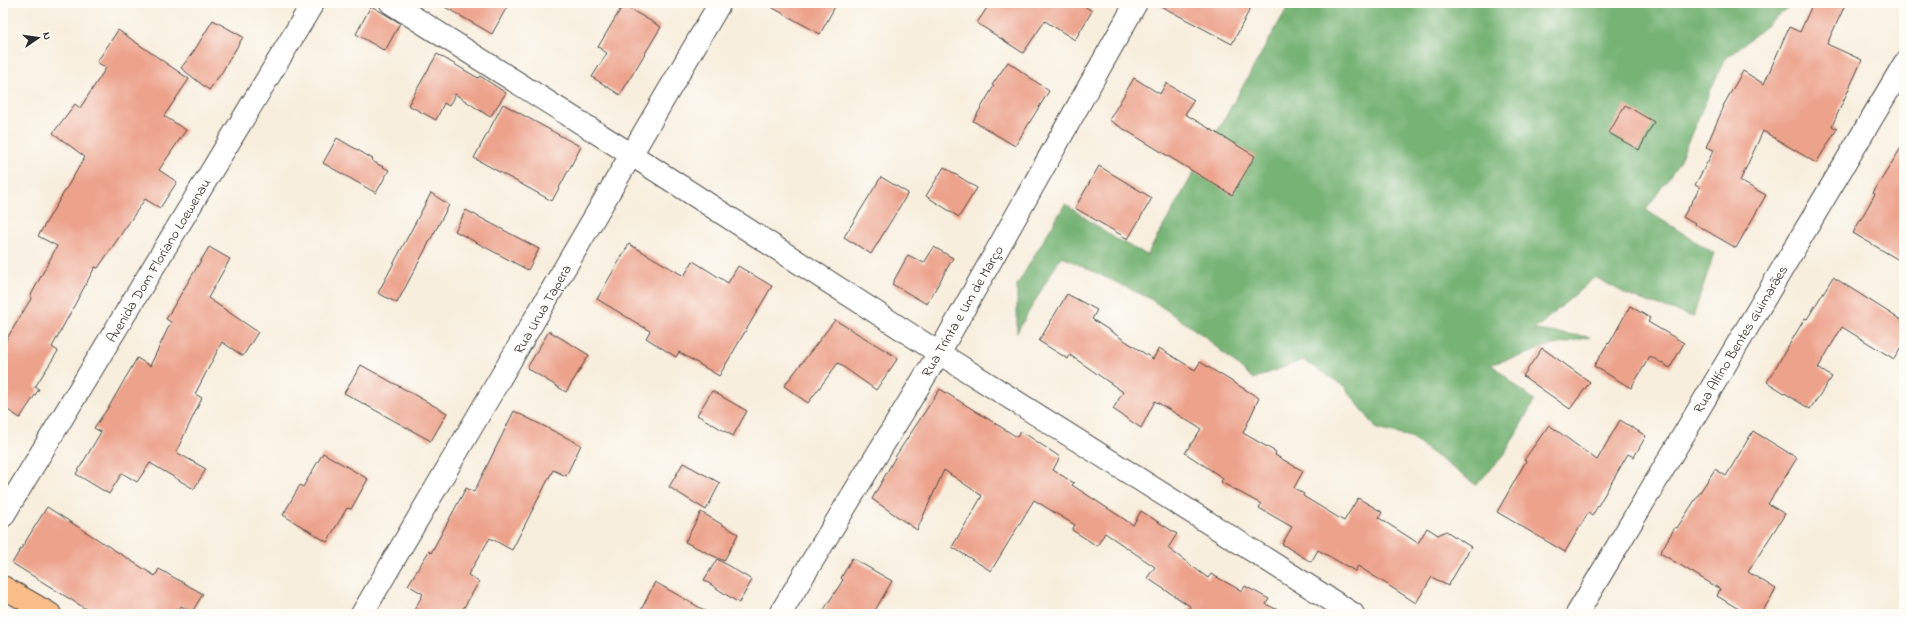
<svg xmlns="http://www.w3.org/2000/svg" width="1907" height="617" font-family="'Indie Flower',sans-serif">
	<rect width="100%" height="100%" fill="#fdfcf7"/>
	<filter id="ink" filterUnits="userSpaceOnUse"><feTurbulence type="fractalNoise" baseFrequency=".025" numOctaves="2"/><feDisplacementMap in="SourceGraphic" scale="8" xChannelSelector="R" yChannelSelector="G"/><feConvolveMatrix kernelMatrix="1 2 1 2 8 2 1 2 1" color-interpolation-filters="sRGB"/></filter>
	<filter id="wash" filterUnits="userSpaceOnUse"><feTurbulence type="fractalNoise" baseFrequency=".012" numOctaves="4" result="noise"/><feDisplacementMap in="SourceGraphic" scale="16" xChannelSelector="R" yChannelSelector="G"/><feGaussianBlur stdDeviation="0.9" result="paint"/><feColorMatrix in="noise" values="0 0 0 0 0 0 0 0 0 0 0 0 0 0 0 0 0 1.4 0 .05"/><feComposite in="paint" operator="in"/></filter>
	<g filter="url(#wash)">
		<rect width="100%" height="100%" fill="#f8eedd"/>
		<!-- forest -->
		<path fill="#76b374" stroke="#506f50" d="M 1290,3 L 1794,3 L 1724,60 L 1678,164 L 1646,210 L 1714,253 L 1693,317 L 1630,296 L 1595,277 L 1534,330 L 1590,337 L 1542,348 L 1524,355 L 1491,364 L 1534,401 L 1504,455 L 1476,485 L 1410,437 L 1377,429 L 1344,386 L 1303,360 L 1253,379 L 1204,336 L 1149,298 L 1061,256 L 1017,332 L 1017,285 L 1065,204 L 1116,239 L 1147,255 Z"/>
		<g id="blocks">
			<!-- building -->
			<g fill="#eda28b">
				<path d="M 438,3 L 509,3 L 492,34 Z"/>
				<path d="M 764,3 L 837,3 L 820,34 Z"/>
				<path d="M 990,3 L 1080,3 L 1092,11 L 1075,40 L 1045,21 L 1023,53 L 977,23 Z"/>
				<path d="M 1155,3 L 1253,3 L 1232,44 Z"/>
				<path d="M 1813,3 L 1846,3 L 1827,44 L 1862,60 L 1832,126 L 1837,129 L 1816,163 L 1763,131 L 1740,181 L 1766,195 L 1736,248 L 1683,217 L 1700,188 L 1695,185 L 1714,150 L 1706,147 L 1724,106 L 1723,106 L 1743,71 L 1764,84 L 1789,27 L 1800,32 Z"/>
				<path d="M 623,5 L 661,27 L 620,95 L 592,77 L 607,53 L 598,47 Z"/>
				<path d="M 371,6 L 400,23 L 385,51 L 356,34 Z"/>
				<path d="M 213,20 L 243,37 L 222,72 L 209,90 L 181,68 L 194,51 Z"/>
				<path d="M 118,30 L 189,79 L 164,116 L 186,130 L 159,170 L 177,182 L 160,208 L 145,199 L 98,268 L 95,267 L 52,347 L 58,351 L 35,387 L 39,389 L 20,418 L 3,407 L 3,345 L 32,297 L 30,297 L 57,246 L 38,236 L 85,157 L 53,133 L 75,104 L 80,108 L 106,68 L 97,62 Z"/>
				<path d="M 437,54 L 478,78 L 480,76 L 506,93 L 490,117 L 455,94 L 449,106 L 444,103 L 436,120 L 408,105 Z"/>
				<path d="M 1008,62 L 1049,91 L 1015,146 L 973,121 L 994,86 L 992,85 Z"/>
				<path d="M 1134,78 L 1160,94 L 1166,83 L 1194,100 L 1185,114 L 1255,156 L 1232,195 L 1109,120 Z"/>
				<path d="M 503,104 L 581,147 L 552,201 L 474,158 Z"/>
				<path d="M 1625,105 L 1654,122 L 1639,150 L 1609,133 Z"/>
				<path d="M 337,138 L 373,159 L 372,161 L 389,170 L 376,193 L 323,163 Z"/>
				<path d="M 1904,143 L 1904,263 L 1853,233 L 1875,194 L 1873,193 Z"/>
				<path d="M 1099,166 L 1152,198 L 1128,239 L 1075,208 Z"/>
				<path d="M 944,167 L 977,188 L 959,217 L 926,196 Z"/>
				<path d="M 881,177 L 908,193 L 871,254 L 844,237 Z"/>
				<path d="M 431,193 L 449,205 L 397,303 L 378,293 Z"/>
				<path d="M 466,210 L 539,249 L 528,270 L 455,231 Z"/>
				<path d="M 629,244 L 684,276 L 693,261 L 728,283 L 738,266 L 772,286 L 719,376 L 679,352 L 676,357 L 646,338 L 650,331 L 597,299 Z"/>
				<path d="M 209,247 L 230,259 L 208,298 L 258,332 L 243,356 L 222,342 L 195,394 L 202,398 L 176,452 L 206,469 L 194,489 L 150,463 L 137,482 L 122,473 L 109,494 L 76,474 L 101,432 L 94,428 L 110,405 L 137,358 L 150,366 L 171,322 L 166,319 Z"/>
				<path d="M 934,247 L 953,258 L 927,304 L 892,284 L 908,255 L 924,263 Z"/>
				<path d="M 1833,277 L 1904,322 L 1904,343 L 1894,359 L 1842,327 L 1818,368 L 1832,377 L 1810,409 L 1767,382 L 1805,318 L 1807,319 Z"/>
				<path d="M 1067,294 L 1097,310 L 1092,319 L 1153,359 L 1159,348 L 1195,370 L 1200,362 L 1259,398 L 1243,433 L 1276,452 L 1275,455 L 1303,471 L 1294,488 L 1304,494 L 1303,496 L 1344,521 L 1358,498 L 1382,512 L 1379,518 L 1418,543 L 1427,528 L 1438,535 L 1446,531 L 1471,547 L 1448,586 L 1432,577 L 1416,603 L 1358,566 L 1355,571 L 1318,550 L 1311,562 L 1282,544 L 1292,527 L 1259,508 L 1261,504 L 1221,482 L 1223,478 L 1185,453 L 1201,429 L 1155,401 L 1141,428 L 1113,409 L 1123,392 L 1070,355 L 1068,359 L 1039,341 Z"/>
				<path d="M 1630,306 L 1650,318 L 1648,322 L 1684,343 L 1670,368 L 1650,356 L 1631,388 L 1594,366 L 1608,343 L 1609,344 Z"/>
				<path d="M 835,320 L 898,358 L 876,390 L 838,363 L 808,403 L 784,386 Z"/>
				<path d="M 549,331 L 589,355 L 566,392 L 527,368 Z"/>
				<path d="M 1542,348 L 1590,382 L 1570,409 L 1523,376 Z"/>
				<path d="M 361,365 L 447,413 L 431,441 L 344,393 Z"/>
				<path d="M 940,389 L 1017,437 L 1021,431 L 1060,457 L 1053,470 L 1074,483 L 1072,485 L 1133,525 L 1141,511 L 1177,534 L 1168,548 L 1208,578 L 1211,574 L 1242,591 L 1245,586 L 1269,599 L 1266,604 L 1285,614 L 1185,614 L 1190,606 L 1147,578 L 1155,567 L 1105,533 L 1097,546 L 1072,530 L 1075,525 L 1034,500 L 991,571 L 952,547 L 982,496 L 944,470 L 917,530 L 872,499 L 897,454 Z"/>
				<path d="M 712,391 L 747,411 L 733,436 L 697,415 Z"/>
				<path d="M 514,411 L 581,445 L 566,476 L 553,470 L 512,550 L 490,538 L 468,575 L 479,582 L 460,614 L 412,614 L 423,594 L 408,585 L 429,551 L 431,553 L 466,488 L 474,492 Z"/>
				<path d="M 1620,420 L 1646,436 L 1634,457 L 1628,454 L 1592,516 L 1588,513 L 1565,552 L 1497,512 L 1526,461 L 1524,460 L 1549,425 L 1597,460 Z"/>
				<path d="M 1753,431 L 1797,458 L 1768,504 L 1785,514 L 1748,572 L 1776,589 L 1761,614 L 1747,614 L 1717,596 L 1720,589 L 1660,553 L 1675,527 L 1677,528 L 1715,469 L 1726,476 Z"/>
				<path d="M 323,453 L 368,479 L 351,509 L 347,508 L 327,542 L 283,515 L 300,485 L 303,487 Z"/>
				<path d="M 683,463 L 720,483 L 706,510 L 669,487 Z"/>
				<path d="M 47,507 L 155,576 L 159,569 L 203,594 L 192,612 L 181,606 L 177,614 L 94,614 L 12,563 Z"/>
				<path d="M 701,512 L 738,534 L 724,561 L 685,542 Z"/>
				<path d="M 852,558 L 892,581 L 873,614 L 821,614 L 843,580 L 841,578 Z"/>
				<path d="M 717,559 L 752,580 L 739,603 L 704,580 Z"/>
				<path d="M 655,582 L 711,614 L 639,614 Z"/>
			</g>
		</g>
	</g>
	<g filter="url(#ink)">
		<use href="#blocks" fill-opacity="0" stroke="#4a4846" stroke-width="1"/>
		<g fill="none" stroke-linecap="round" stroke-linejoin="round">
			<!-- minor casing -->
			<g stroke="#4a4846" stroke-width="24">
				<g id="minor">
					<path d="M 391,3 L 632,155 L 939,353 L 1353,614"/>
					<path d="M 3,516 L 313,3"/>
					<path d="M 362,614 L 720,3"/>
					<path d="M 780,614 L 939,353 L 1136,3"/>
					<path d="M 1577,614 L 1904,64"/>
				</g>
			</g>
			<!-- major casing -->
			<g stroke="#4a4846" stroke-width="24">
				<path id="major" d="M 3,587 L 50,614"/>
			</g>
			<!-- minor -->
			<use href="#minor" stroke="#fff" stroke-width="22"/>
			<!-- major -->
			<use href="#major" stroke="#f8bd88" stroke-width="22"/>
		</g>
	</g>
	<g text-anchor="middle" stroke-width="3" stroke-linejoin="round" paint-order="stroke">
		<!-- street labels -->
		<g font-size="14" fill="#2b2b2b" stroke="#fdfcf7">
			<text transform="translate(158 260) rotate(-59)" y="5">Avenida Dom Floriano Loewenau</text>
			<text transform="translate(542 309) rotate(-60)" y="5">Rua Urua Tapera</text>
			<text transform="translate(962 311) rotate(-60)" y="5">Rua Trinta e Um de Março</text>
			<text transform="translate(1740 339) rotate(-59)" y="5">Rua Altíno Bentes Guimarães</text>
		</g>
	</g>
	<!-- margin -->
	<rect width="1907" height="617" fill="none" stroke="#fdfcf7" stroke-width="16"/>
	<!-- north arrow -->
	<g transform="translate(38 38) rotate(77)" stroke="#fdfcf7" stroke-width="3" paint-order="stroke">
	<path d="M0-3L7 15L0 10L-7 15Z" fill="#2b2b2b"/>
	<text y="-6" font-size="11" font-weight="bold" text-anchor="middle" fill="#2b2b2b">N</text>
	</g>
</svg>
